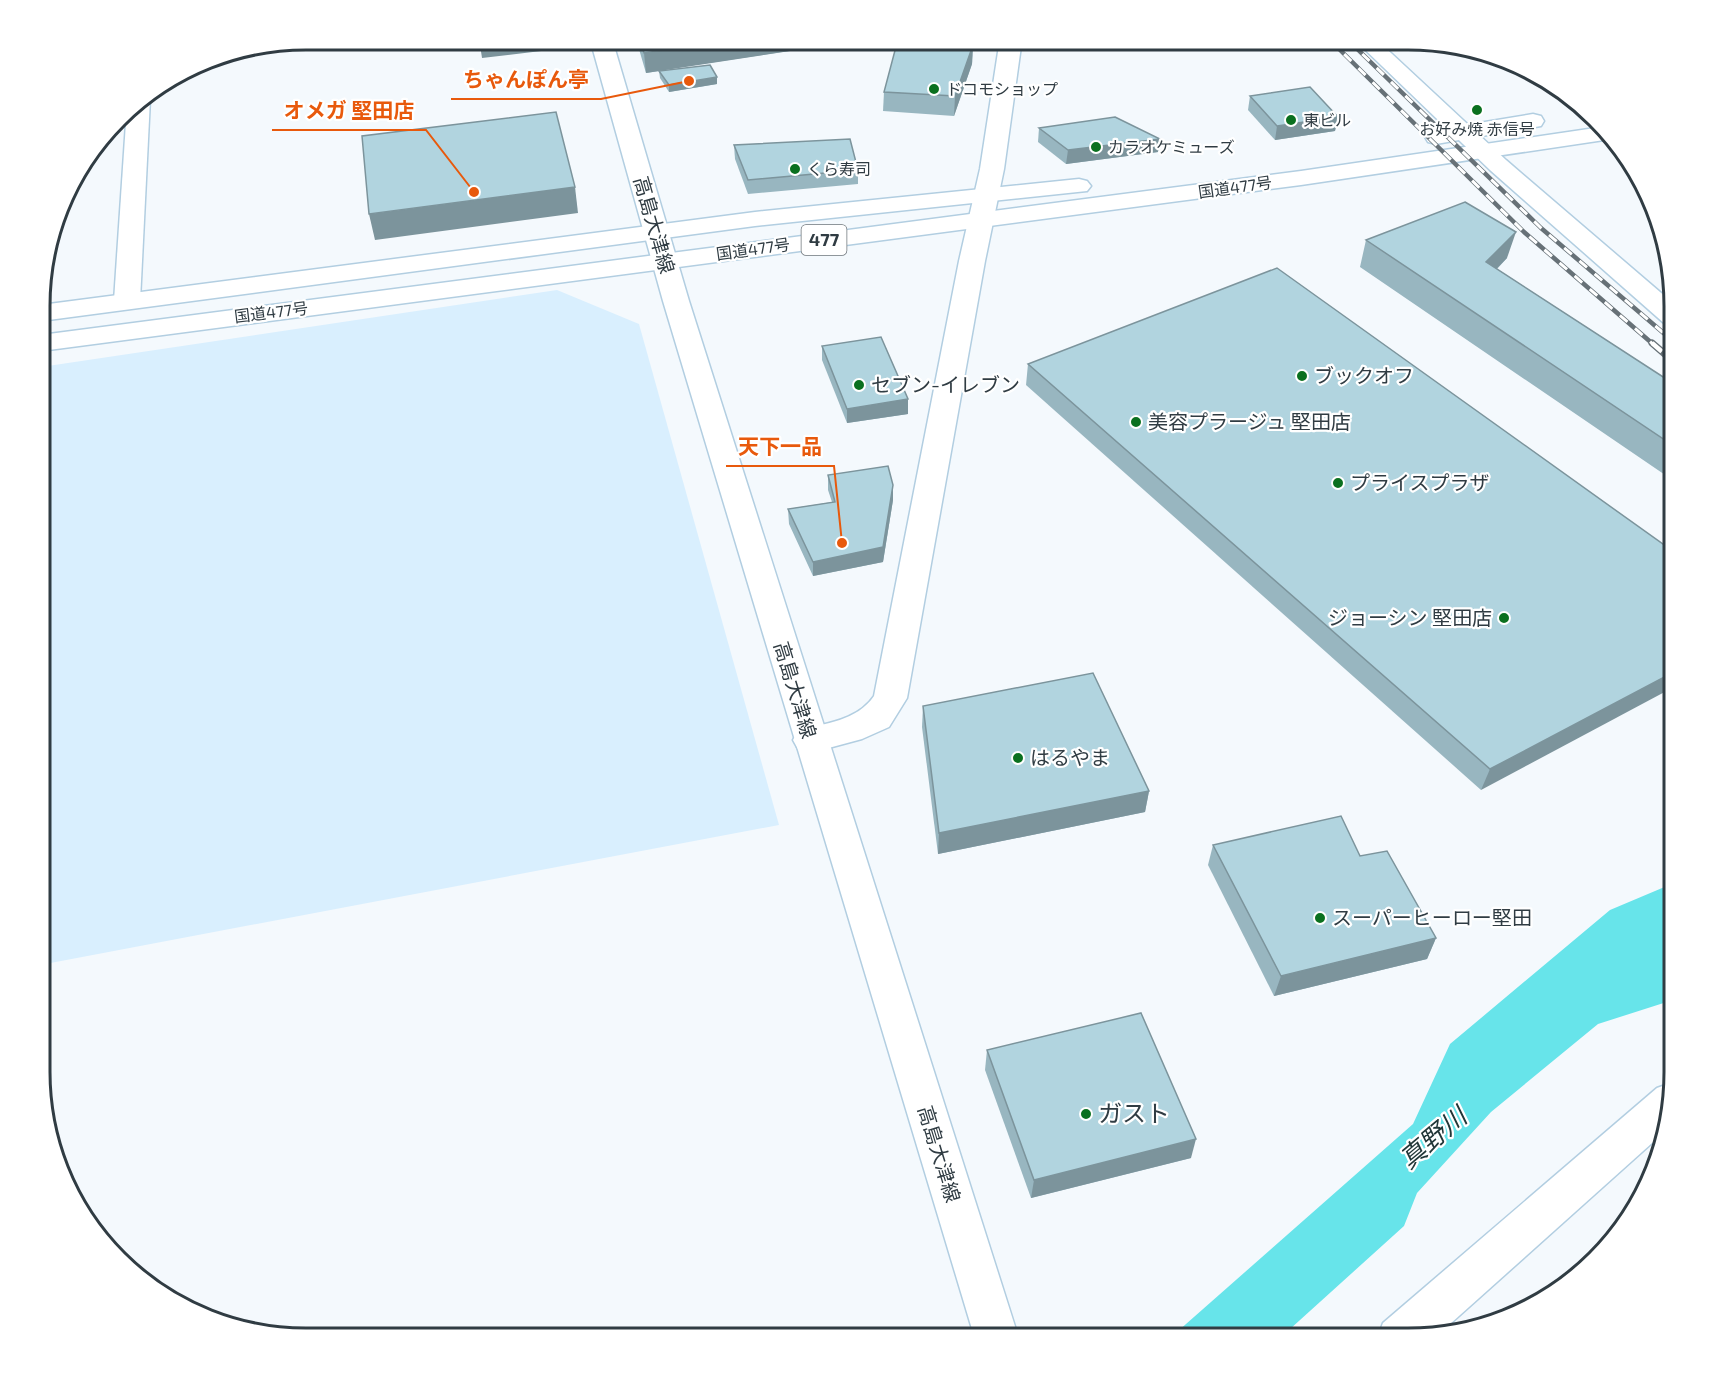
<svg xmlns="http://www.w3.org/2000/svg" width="1713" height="1378" font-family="'Exo 2','Noto Sans JP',sans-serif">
	<rect width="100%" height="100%" fill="#f4f9fd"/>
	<!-- built -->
	<path fill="#d9effe" d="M 557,290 L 639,324 L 779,825 L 40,965 L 41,367 Z"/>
	<!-- water -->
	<path fill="#67e4ea" d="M 1674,883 L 1673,1000 L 1598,1024 L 1491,1112 L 1417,1193 L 1404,1226 L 1279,1339 L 1169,1339 L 1413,1124 L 1450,1044 L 1610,910 Z"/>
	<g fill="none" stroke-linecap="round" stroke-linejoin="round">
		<!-- minor casing -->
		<g stroke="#b2cee1" stroke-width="3">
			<g id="minor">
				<path d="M 1000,39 L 1022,39 L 1004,169 L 985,261 L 907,698 L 889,727 L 862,739 L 810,753 L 798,749 L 793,740 L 798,731 C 825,723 857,721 874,696 L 959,261 L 980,169 Z"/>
				<path d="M 1355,40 L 1377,40 L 1506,160 L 1674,304 L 1674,326 L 1665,324 L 1490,170 Z"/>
				<path d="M 147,95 L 150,99 L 140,301 L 136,307 L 127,309 L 118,307 L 114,301 L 127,108 Z"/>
				<path d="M 1671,1083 L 1673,1090 L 1661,1135 L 1440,1333 L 1408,1339 L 1377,1339 L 1383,1323 L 1657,1088 Z"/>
			</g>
		</g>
		<!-- secondary casing -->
		<g stroke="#b2cee1" stroke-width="3">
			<path id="secondary" d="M 590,39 L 612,39 L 689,301 L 1019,1339 L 975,1339 L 663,301 Z"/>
		</g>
		<!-- trunk casing -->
		<g stroke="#b2cee1" stroke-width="3">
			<g id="trunk">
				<path d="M 1533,114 L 1541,116 L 1544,121 L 1541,126 L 1436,144 L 1428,142 L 1425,137 L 1428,132 L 1436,130 Z"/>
				<path d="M 1602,127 L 1611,139 L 1301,185 L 41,351 L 41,335 L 1301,171 Z"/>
				<path d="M 1079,179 L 1087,181 L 1091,186 L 1087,191 L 755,226 L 41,321 L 41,305 L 755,212 Z"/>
			</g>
		</g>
		<!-- minor -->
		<use href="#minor" fill="#fff" fill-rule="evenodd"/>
		<!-- secondary -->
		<use href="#secondary" fill="#fff" fill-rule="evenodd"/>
		<!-- trunk -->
		<use href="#trunk" fill="#fff" fill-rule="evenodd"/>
		<!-- rail-far1 casing -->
		<g stroke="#677177" stroke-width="4.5">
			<g id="rail-far1">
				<path d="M 1330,40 L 1524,232 L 1654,345"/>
				<path d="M 1348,40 L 1541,228 L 1674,342"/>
			</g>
		</g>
		<!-- rail casing -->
		<g stroke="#677177" stroke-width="7">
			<path id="rail" d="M 1652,343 L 1674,362"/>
		</g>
		<!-- rail-far1 -->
		<use href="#rail-far1" stroke="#fff" stroke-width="3" stroke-dasharray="10" stroke-linecap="butt"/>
		<!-- rail -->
		<use href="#rail" stroke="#fff" stroke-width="4.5" stroke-dasharray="13" stroke-linecap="butt"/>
	</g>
	<!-- wall -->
	<g fill="#98b6c0">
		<path d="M 636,39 L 843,39 L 843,43 L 662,70 L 717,84 L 669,92 L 660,78 L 659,71 L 646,73 Z"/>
		<path d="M 1053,39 L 1095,39 L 1095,46 L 1061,50 Z"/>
		<path d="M 973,45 L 972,64 L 954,116 L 883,111 L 884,92 Z"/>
		<path d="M 1250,96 L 1338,117 L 1335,131 L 1275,140 L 1248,110 Z"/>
		<path d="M 1039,128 L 1160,139 L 1158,152 L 1066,164 L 1038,142 Z"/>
		<path d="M 734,145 L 858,170 L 858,184 L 748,194 L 735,159 Z"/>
		<path d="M 1366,240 L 1507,258 L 1497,269 L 1674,384 L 1674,481 L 1360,267 Z"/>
		<path d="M 822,346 L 908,399 L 908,414 L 847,423 L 822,360 Z"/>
		<path d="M 1028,364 L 1674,552 L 1481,790 L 1026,385 Z"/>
		<path d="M 828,475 L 893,500 L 883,562 L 813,576 L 789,524 L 788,509 L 832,502 L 828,490 Z"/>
		<path d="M 923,706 L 1149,791 L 1145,812 L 938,854 L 922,727 Z"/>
		<path d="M 1213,845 L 1436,938 L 1427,959 L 1274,996 L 1208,865 Z"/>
		<path d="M 987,1050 L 1191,1158 L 1031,1198 L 985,1070 Z"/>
	</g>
	<!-- shaded-wall -->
	<g fill="#7c949c">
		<path d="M 526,39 L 565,39 L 566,48 L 482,58 L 480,45 Z"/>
		<path d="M 739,39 L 843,39 L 843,43 L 646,73 L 644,53 Z"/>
		<path d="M 1062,39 L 1095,39 L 1095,46 L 1061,50 Z"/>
		<path d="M 973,45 L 972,64 L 954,116 L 955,96 Z"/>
		<path d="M 717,77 L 717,84 L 669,92 L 669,85 Z"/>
		<path d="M 1338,117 L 1335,131 L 1275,140 L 1277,126 Z"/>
		<path d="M 1160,139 L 1158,152 L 1066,164 L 1068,150 Z"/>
		<path d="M 575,187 L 578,213 L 375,240 L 369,214 Z"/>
		<path d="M 1516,232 L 1507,258 L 1478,288 L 1486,262 Z"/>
		<path d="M 908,399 L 908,414 L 847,423 L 847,409 Z"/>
		<path d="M 893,485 L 893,500 L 883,562 L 813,576 L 813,562 Z"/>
		<path d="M 1674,672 L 1674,687 L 1481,790 L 1490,769 Z"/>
		<path d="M 1149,791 L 1145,812 L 938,854 L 939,833 Z"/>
		<path d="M 1436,938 L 1427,959 L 1274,996 L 1281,976 Z"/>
		<path d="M 1196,1139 L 1191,1158 L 1031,1198 L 1034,1180 Z"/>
	</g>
	<!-- building -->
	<g fill="#b1d4df" stroke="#7c949c" stroke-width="1.5">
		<path d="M 479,39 L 526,39 L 480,45 Z"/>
		<path d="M 640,39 L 739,39 L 644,53 Z"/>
		<path d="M 898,39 L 964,39 L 973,45 L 955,96 L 884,92 Z"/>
		<path d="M 710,65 L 717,77 L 669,85 L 659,71 Z"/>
		<path d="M 1310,87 L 1338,117 L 1277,126 L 1250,96 Z"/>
		<path d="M 556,112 L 575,187 L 369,214 L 362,136 Z"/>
		<path d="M 1115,117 L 1160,139 L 1068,150 L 1039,128 Z"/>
		<path d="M 850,139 L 858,170 L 748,180 L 734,145 Z"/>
		<path d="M 1465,202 L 1516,232 L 1486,262 L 1674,384 L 1674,446 L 1366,240 Z"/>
		<path d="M 1277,268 L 1674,552 L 1674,672 L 1490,769 L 1028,364 Z"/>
		<path d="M 881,337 L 908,399 L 847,409 L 822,346 Z"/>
		<path d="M 888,466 L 893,485 L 883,547 L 813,562 L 788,509 L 835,502 L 828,475 Z"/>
		<path d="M 1093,673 L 1149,791 L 939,833 L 923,706 Z"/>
		<path d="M 1341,816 L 1360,856 L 1387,851 L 1436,938 L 1281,976 L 1213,845 Z"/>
		<path d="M 1141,1013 L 1196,1139 L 1034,1180 L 987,1050 Z"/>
	</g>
	<!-- markers -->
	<g fill="#0a701f" stroke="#fff" stroke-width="2">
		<circle cx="934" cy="89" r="6"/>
		<circle cx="1477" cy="110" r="6"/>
		<circle cx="1291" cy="120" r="6"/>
		<circle cx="1096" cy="147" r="6"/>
		<circle cx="795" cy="169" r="6"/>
		<circle cx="1302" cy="376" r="6"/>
		<circle cx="859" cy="385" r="6"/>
		<circle cx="1136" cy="422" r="6"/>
		<circle cx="1338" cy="483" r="6"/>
		<circle cx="1504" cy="618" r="6"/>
		<circle cx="1018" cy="758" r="6"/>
		<circle cx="1320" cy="918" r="6"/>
		<circle cx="1086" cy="1114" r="6"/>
	</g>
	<g text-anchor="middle" stroke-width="4.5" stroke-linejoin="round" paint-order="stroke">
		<!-- far-poi labels -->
		<g font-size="16" fill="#303c43" stroke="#fff" text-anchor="start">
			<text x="946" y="95">ドコモショップ</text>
			<text x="1303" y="126">東ビル</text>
			<text x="1477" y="135" text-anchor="middle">お好み焼 赤信号</text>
			<text x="1108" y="153">カラオケミューズ</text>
			<text x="807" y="175">くら寿司</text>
		</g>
		<!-- far-street labels -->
		<g font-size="16" fill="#303c43" stroke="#fff">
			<text transform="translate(1235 187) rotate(-8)" y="6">国道477号</text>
			<text transform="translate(753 249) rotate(-8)" y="6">国道477号</text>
			<text transform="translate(271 312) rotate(-7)" y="6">国道477号</text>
		</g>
		<!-- shield labels -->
		<rect fill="#fff" stroke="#6e767b" stroke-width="1.5" x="801.5" y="225" width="45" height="30" rx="4.5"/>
		<g font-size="18" font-weight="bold" fill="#303c43">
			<text x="824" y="246">477</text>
		</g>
		<!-- street labels -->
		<g font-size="20" fill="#303c43" stroke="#fff">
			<text transform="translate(654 225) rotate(74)" y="7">高島大津線</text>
			<text transform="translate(795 690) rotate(73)" y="7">高島大津線</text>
			<text transform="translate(939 1154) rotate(73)" y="7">高島大津線</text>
		</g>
		<!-- poi labels -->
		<g font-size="20" fill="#303c43" stroke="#fff" text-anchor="start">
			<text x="1314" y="383">ブックオフ</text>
			<text x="871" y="392">セブン-イレブン</text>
			<text x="1148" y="429">美容プラージュ 堅田店</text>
			<text x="1350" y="490">プライスプラザ</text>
			<text x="1492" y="625" text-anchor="end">ジョーシン 堅田店</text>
			<text x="1030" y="765">はるやま</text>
			<text x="1332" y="925">スーパーヒーロー堅田</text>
		</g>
		<!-- near-poi labels -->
		<g font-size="24" fill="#303c43" stroke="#fff" text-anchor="start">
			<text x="1098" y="1122">ガスト</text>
		</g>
		<!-- near-water labels -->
		<g font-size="26" font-style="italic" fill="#213738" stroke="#fff">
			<text transform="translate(1433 1138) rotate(-40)" y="9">真野川</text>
		</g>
	</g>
	<!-- crop -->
	<path d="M0 0H1713V1378H0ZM306 50H1408A256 256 0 0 1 1664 306V1072A256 256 0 0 1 1408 1328H306A256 256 0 0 1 50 1072V306A256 256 0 0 1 306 50Z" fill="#fff" fill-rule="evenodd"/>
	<path fill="none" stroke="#303c43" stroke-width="3" d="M306 50H1408A256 256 0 0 1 1664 306V1072A256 256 0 0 1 1408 1328H306A256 256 0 0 1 50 1072V306A256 256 0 0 1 306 50Z"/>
	<!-- callouts -->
	<path fill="none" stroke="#e8590c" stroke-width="2" d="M689 81L601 99H451M474 192L426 130H272M842 543L834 466H726"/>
	<g fill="#e8590c" stroke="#fff" stroke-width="2">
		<circle cx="689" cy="81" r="6"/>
		<circle cx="474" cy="192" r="6"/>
		<circle cx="842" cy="543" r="6"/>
	</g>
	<g font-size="21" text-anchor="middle" font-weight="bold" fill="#e8590c" stroke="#fff" stroke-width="4.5" stroke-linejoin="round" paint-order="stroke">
		<text x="526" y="87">ちゃんぽん亭</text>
		<text x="349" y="118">オメガ 堅田店</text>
		<text x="780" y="454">天下一品</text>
	</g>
</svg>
